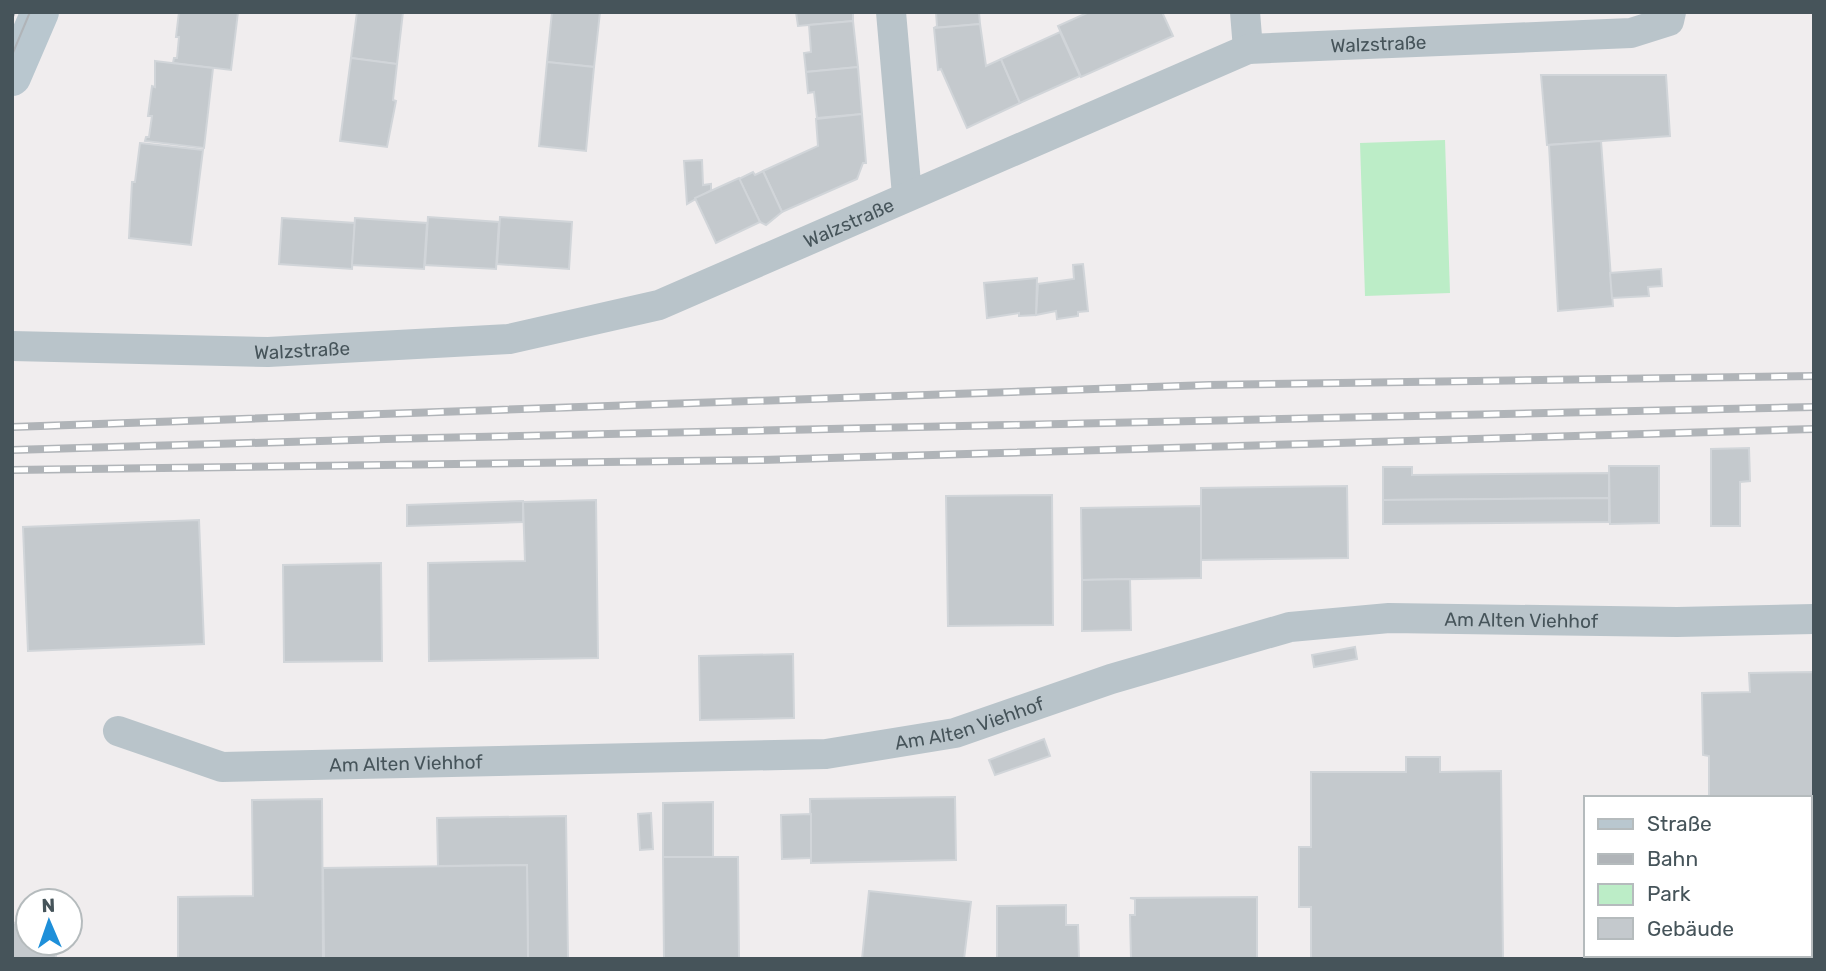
<svg xmlns="http://www.w3.org/2000/svg" width="1826" height="971" font-family="Rubik,sans-serif">
	<rect width="100%" height="100%" fill="#f0edee"/>
	<!-- green -->
	<path fill="#bcedc7" d="M 1445,140 L 1450,293 L 1365,296 L 1360,143 Z"/>
	<!-- building -->
	<g fill="#c4c9cd" stroke="#d1d5d9" stroke-width="2">
		<path d="M 179,12 L 238,12 L 231,70 L 173,63 L 174,58 L 177,58 L 179,37 L 176,37 Z"/>
		<path d="M 357,12 L 403,12 L 397,64 L 351,58 Z"/>
		<path d="M 552,12 L 600,12 L 594,67 L 547,62 Z"/>
		<path d="M 796,12 L 853,12 L 853,21 L 798,26 Z"/>
		<path d="M 936,12 L 979,12 L 980,24 L 934,28 L 937,26 Z"/>
		<path d="M 1089,12 L 1162,12 L 1173,36 L 1081,77 L 1058,26 Z"/>
		<path d="M 853,21 L 858,67 L 806,72 L 804,53 L 811,52 L 809,25 Z"/>
		<path d="M 980,24 L 986,66 L 1001,59 L 1020,103 L 967,128 L 941,69 L 938,70 L 934,28 Z"/>
		<path d="M 1060,32 L 1080,76 L 1020,103 L 1001,59 Z"/>
		<path d="M 351,58 L 397,64 L 393,100 L 396,101 L 387,147 L 340,141 Z"/>
		<path d="M 155,61 L 213,68 L 204,148 L 145,141 L 146,137 L 149,137 L 152,116 L 148,116 L 152,86 L 155,87 Z"/>
		<path d="M 547,62 L 594,67 L 586,151 L 539,146 Z"/>
		<path d="M 858,67 L 862,114 L 817,118 L 814,92 L 808,93 L 806,72 Z"/>
		<path d="M 1541,75 L 1666,75 L 1670,136 L 1547,145 Z"/>
		<path d="M 862,114 L 866,163 L 863,163 L 857,179 L 782,212 L 763,171 L 818,146 L 816,119 Z"/>
		<path d="M 1601,141 L 1613,306 L 1558,311 L 1549,145 Z"/>
		<path d="M 140,143 L 203,150 L 191,245 L 129,238 L 132,182 L 135,182 Z"/>
		<path d="M 702,160 L 703,185 L 711,184 L 711,190 L 687,204 L 684,161 Z"/>
		<path d="M 763,171 L 782,212 L 766,225 L 760,222 L 739,179 L 753,172 L 755,175 Z"/>
		<path d="M 739,178 L 760,222 L 716,243 L 695,198 Z"/>
		<path d="M 428,217 L 499,222 L 496,269 L 425,265 Z"/>
		<path d="M 500,217 L 572,222 L 569,269 L 497,264 Z"/>
		<path d="M 282,218 L 355,223 L 352,269 L 279,264 Z"/>
		<path d="M 355,218 L 427,223 L 424,269 L 352,265 Z"/>
		<path d="M 1083,264 L 1088,311 L 1078,312 L 1078,316 L 1057,319 L 1056,311 L 1036,315 L 1038,284 L 1074,279 L 1073,265 Z"/>
		<path d="M 1661,269 L 1662,286 L 1648,287 L 1649,296 L 1612,298 L 1610,273 Z"/>
		<path d="M 1037,278 L 1036,315 L 1019,316 L 1019,313 L 987,318 L 984,283 Z"/>
		<path d="M 1749,448 L 1750,481 L 1740,482 L 1740,526 L 1711,526 L 1711,449 Z"/>
		<path d="M 1609,466 L 1659,466 L 1659,523 L 1610,524 Z"/>
		<path d="M 1383,467 L 1412,467 L 1412,475 L 1609,473 L 1609,498 L 1383,500 Z"/>
		<path d="M 1347,486 L 1348,558 L 1201,560 L 1201,488 Z"/>
		<path d="M 1052,495 L 1053,625 L 948,626 L 946,496 Z"/>
		<path d="M 1609,498 L 1609,522 L 1383,524 L 1383,500 Z"/>
		<path d="M 596,500 L 598,658 L 429,661 L 428,563 L 525,561 L 523,502 Z"/>
		<path d="M 523,501 L 523,522 L 407,526 L 407,505 Z"/>
		<path d="M 1201,506 L 1201,578 L 1082,580 L 1081,508 Z"/>
		<path d="M 199,520 L 204,644 L 28,651 L 23,527 Z"/>
		<path d="M 381,563 L 382,661 L 284,662 L 283,565 Z"/>
		<path d="M 1130,579 L 1131,630 L 1082,631 L 1082,580 Z"/>
		<path d="M 1355,647 L 1357,659 L 1314,667 L 1312,655 Z"/>
		<path d="M 793,654 L 794,718 L 700,720 L 699,656 Z"/>
		<path d="M 1814,672 L 1814,959 L 1711,959 L 1711,955 L 1810,955 L 1810,798 L 1709,798 L 1709,756 L 1703,755 L 1702,693 L 1750,692 L 1749,673 Z"/>
		<path d="M 1044,739 L 1050,756 L 995,775 L 989,760 Z"/>
		<path d="M 1406,757 L 1440,757 L 1440,772 L 1501,771 L 1503,959 L 1311,959 L 1311,907 L 1299,907 L 1299,847 L 1311,847 L 1311,772 L 1406,772 Z"/>
		<path d="M 955,797 L 956,860 L 811,863 L 810,799 Z"/>
		<path d="M 322,799 L 323,959 L 178,959 L 178,897 L 253,896 L 252,800 Z"/>
		<path d="M 713,802 L 713,857 L 663,857 L 663,803 Z"/>
		<path d="M 651,813 L 653,849 L 640,850 L 638,814 Z"/>
		<path d="M 811,814 L 811,858 L 782,859 L 781,815 Z"/>
		<path d="M 566,816 L 568,959 L 528,959 L 527,865 L 438,866 L 437,818 Z"/>
		<path d="M 663,857 L 738,857 L 739,959 L 664,959 Z"/>
		<path d="M 527,865 L 528,959 L 324,959 L 323,868 Z"/>
		<path d="M 869,891 L 971,902 L 964,959 L 862,959 Z"/>
		<path d="M 1257,897 L 1257,959 L 1131,959 L 1130,915 L 1135,915 L 1135,899 L 1130,898 Z"/>
		<path d="M 1066,905 L 1066,925 L 1078,925 L 1079,959 L 997,959 L 997,906 Z"/>
		<path d="M 12,922 L 28,927 L 28,943 L 60,943 L 55,959 L 12,959 Z"/>
	</g>
	<g fill="none" stroke-linecap="round" stroke-linejoin="round">
		<!-- minor -->
		<g stroke="#b9c4ca" stroke-width="30">
			<path d="M 891,12 L 907,195"/>
			<path d="M 1245,12 L 1248,49"/>
			<path id="s1" d="M 12,346 L 268,352 L 509,339 L 659,305 L 1248,49 L 1631,33 L 1669,21 L 1671,12"/>
			<path id="s2" d="M 118,731 L 222,767 L 826,754 L 955,733 L 1111,679 L 1290,627 L 1389,618 L 1677,622 L 1814,619"/>
		</g>
		<!-- secondary -->
		<path stroke="#b9c7cf" stroke-width="38" d="M 12,77 L 40,12"/>
		<!-- tram -->
		<g stroke="#b0b4b8" stroke-width="2">
			<path d="M 12,19 L 15,12"/>
			<path d="M 12,55 L 30,12"/>
		</g>
		<!-- rail casing -->
		<g stroke="#b0b4b8" stroke-width="8">
			<g id="rail">
				<path d="M 12,427 L 1209,385 L 1814,376"/>
				<path d="M 12,450 L 386,439 L 1814,407"/>
				<path d="M 12,470 L 760,460 L 1814,429"/>
			</g>
		</g>
		<!-- rail -->
		<use href="#rail" stroke="#fff" stroke-width="5" stroke-dasharray="16" stroke-linecap="butt"/>
	</g>
	<g text-anchor="middle" stroke-width="7" stroke-linejoin="round" paint-order="stroke">
		<!-- street labels -->
		<g font-size="19" fill="#46545a" stroke="#fff">
			<text dy="7" stroke="none"><textPath href="#s1" startOffset="1424">Walzstraße</textPath></text>
			<text dy="7" stroke="none"><textPath href="#s1" startOffset="858">Walzstraße</textPath></text>
			<text dy="7" stroke="none"><textPath href="#s1" startOffset="290">Walzstraße</textPath></text>
			<text dy="7" stroke="none"><textPath href="#s2" startOffset="1428">Am Alten Viehhof</textPath></text>
			<text dy="7" stroke="none"><textPath href="#s2" startOffset="861">Am Alten Viehhof</textPath></text>
			<text dy="7" stroke="none"><textPath href="#s2" startOffset="294">Am Alten Viehhof</textPath></text>
		</g>
	</g>
	<!-- border -->
	<rect width="1826" height="971" fill="none" stroke="#46545a" stroke-width="28"/>
	<!-- legend -->
	<rect x="1584" y="796" width="228" height="161" fill="#ffffff" stroke="#b5bbbd" stroke-width="2"/>
	<rect x="1598" y="819" width="35" height="10" fill="#b9c7cf" stroke="#b5bbbd" stroke-width="2"/>
	<text x="1647" y="831" font-size="21" fill="#46545a">Straße</text>
	<rect x="1598" y="854" width="35" height="10" fill="#b0b4b8" stroke="#b5bbbd" stroke-width="2"/>
	<text x="1647" y="866" font-size="21" fill="#46545a">Bahn</text>
	<rect x="1598" y="884" width="35" height="21" fill="#bcedc7" stroke="#b5bbbd" stroke-width="2"/>
	<text x="1647" y="901" font-size="21" fill="#46545a">Park</text>
	<rect x="1598" y="918" width="35" height="21" fill="#c4c9cd" stroke="#b5bbbd" stroke-width="2"/>
	<text x="1647" y="936" font-size="21" fill="#46545a">Gebäude</text>
	<!-- north arrow -->
	<g transform="translate(49 922) rotate(358)"><circle r="33" fill="#ffffff" stroke="#b5bbbd" stroke-width="2"/>
	<path d="M0-5L12 26L0 18L-12 26Z" fill="#1e8fd9"/>
	<text y="-10" font-size="19" font-weight="bold" text-anchor="middle" fill="#46545a">N</text>
	</g>
</svg>
